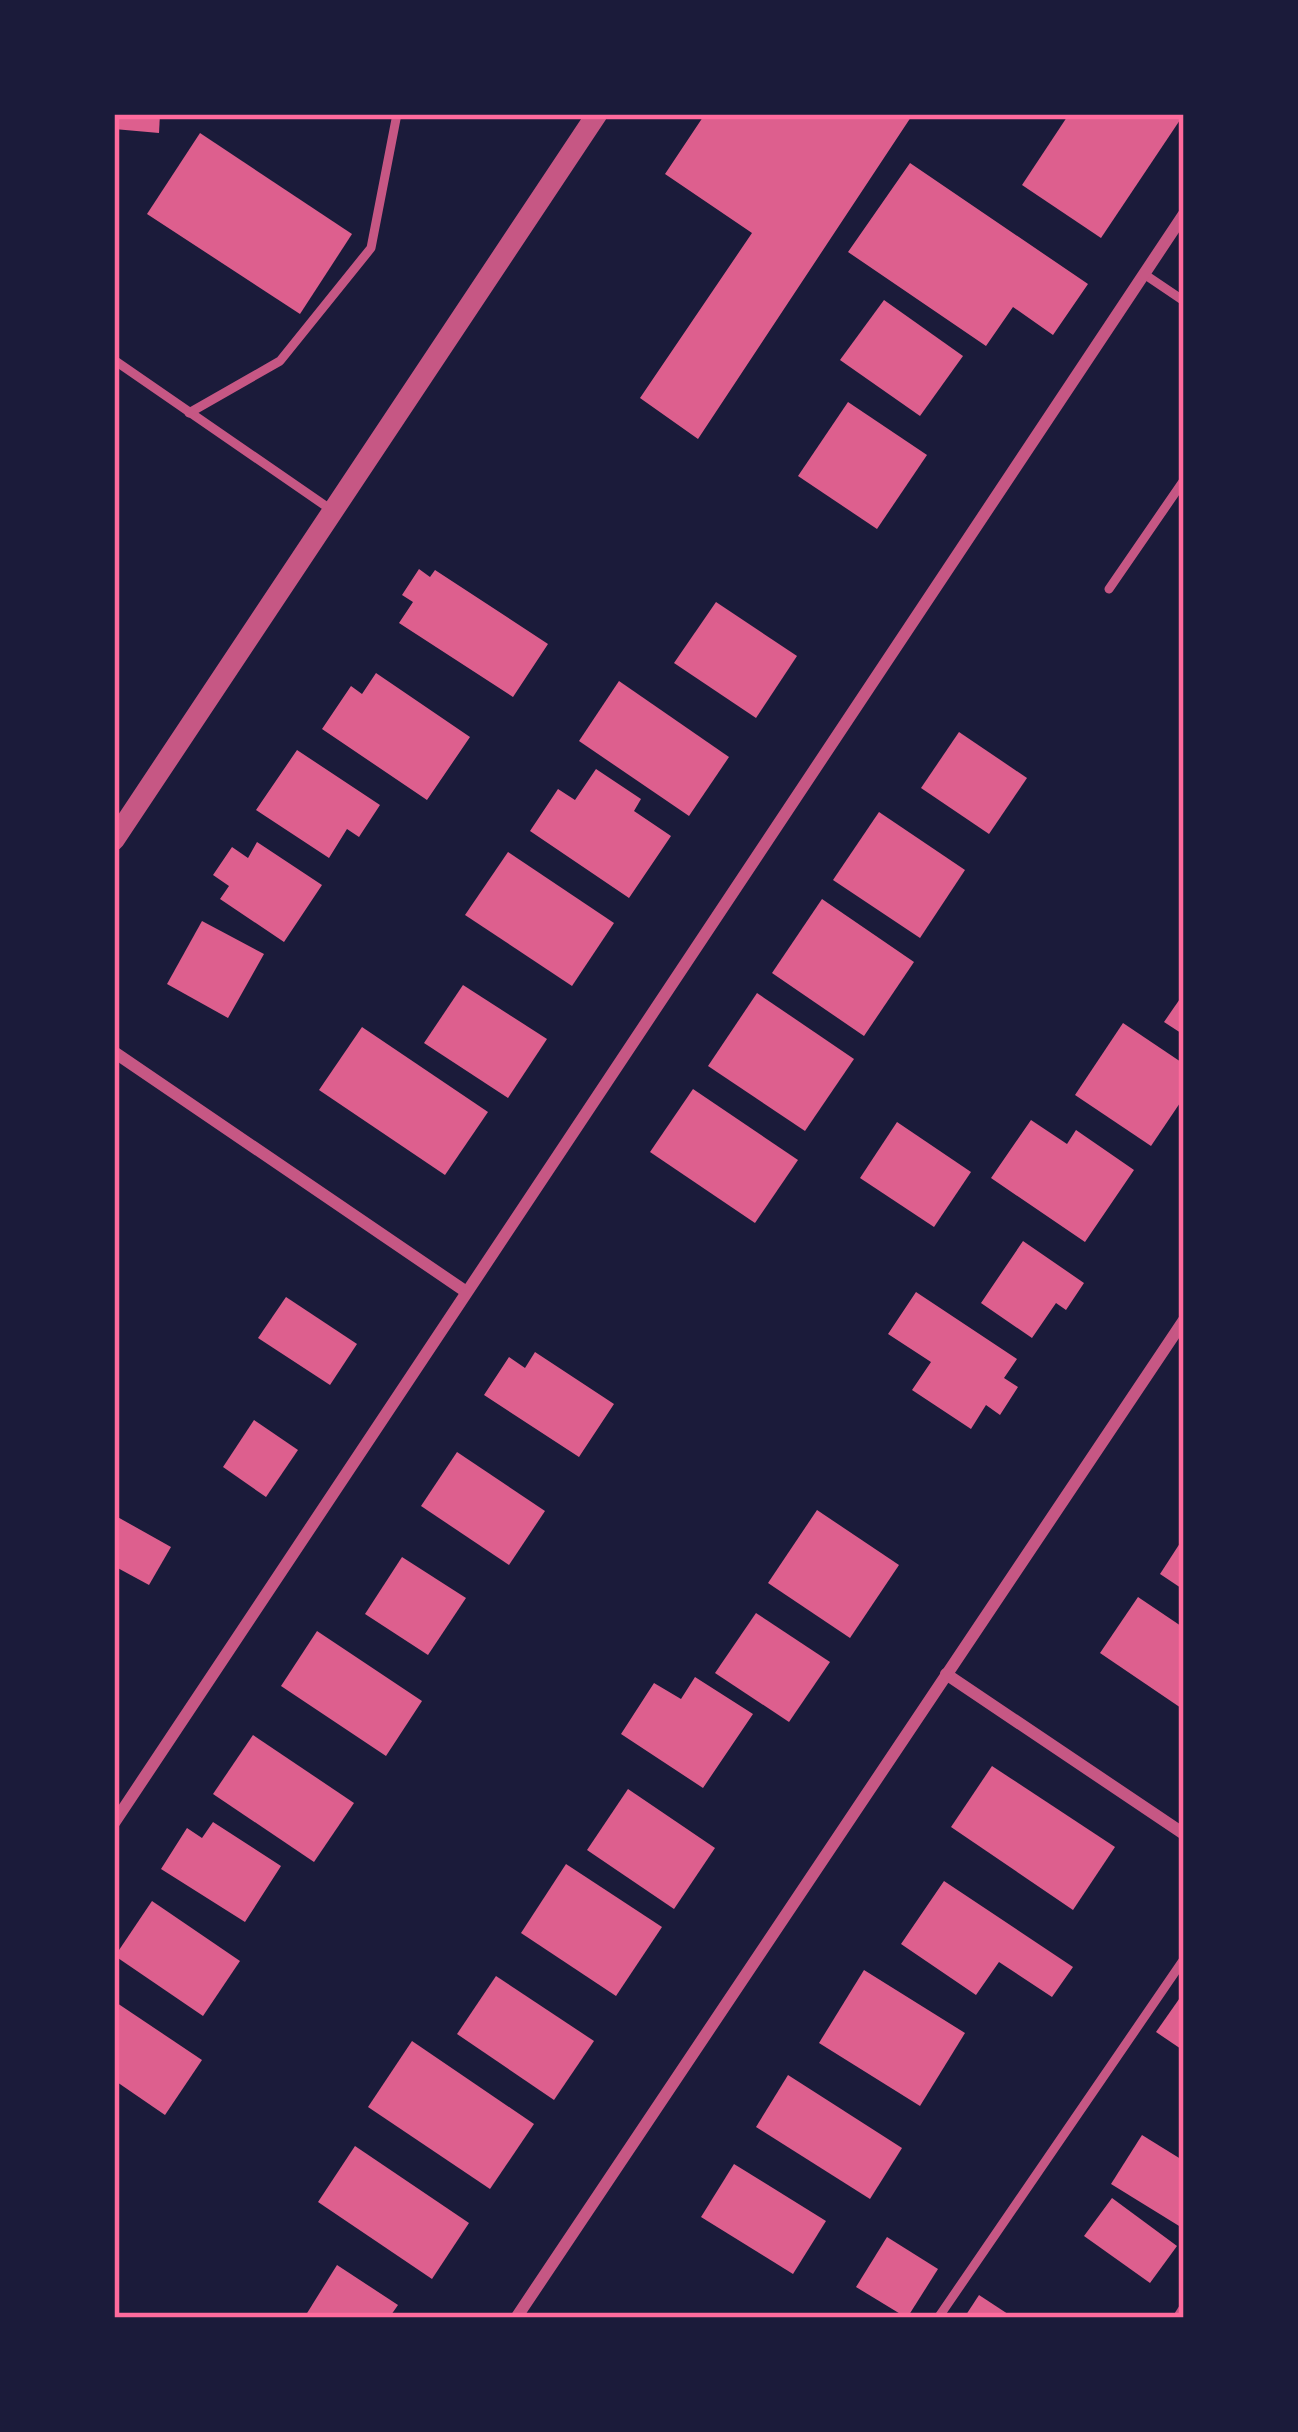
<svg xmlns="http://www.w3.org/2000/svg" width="1298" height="2432" font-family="'Source Sans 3',sans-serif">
	<rect width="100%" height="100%" fill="#1b1b3a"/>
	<!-- building -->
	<g fill="#dd5f8e">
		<path d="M 114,114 L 160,114 L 159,133 L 114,129 Z"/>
		<path d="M 705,114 L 913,114 L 698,439 L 640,398 L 752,233 L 665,174 Z"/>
		<path d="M 1069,114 L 1184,114 L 1101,238 L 1022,185 Z"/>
		<path d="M 200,133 L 352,234 L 300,314 L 147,214 Z"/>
		<path d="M 910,163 L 1088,284 L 1053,335 L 1013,307 L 986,346 L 848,252 Z"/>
		<path d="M 884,300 L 963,356 L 920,416 L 840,360 Z"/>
		<path d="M 848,402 L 927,455 L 877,529 L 798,476 Z"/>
		<path d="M 419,569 L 430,577 L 435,570 L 548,644 L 513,697 L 399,623 L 413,602 L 402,595 Z"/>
		<path d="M 716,602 L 797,656 L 756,718 L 674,663 Z"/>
		<path d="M 376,673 L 470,737 L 427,800 L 322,729 L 351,686 L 362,694 Z"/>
		<path d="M 619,681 L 729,757 L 689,816 L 579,741 Z"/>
		<path d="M 959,732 L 1027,778 L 989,834 L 921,788 Z"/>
		<path d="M 297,750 L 380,805 L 359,837 L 347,829 L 329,858 L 256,810 Z"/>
		<path d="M 596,769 L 641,799 L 634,811 L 671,836 L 629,898 L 530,831 L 558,789 L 575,800 Z"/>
		<path d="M 879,812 L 965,870 L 920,938 L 833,880 Z"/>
		<path d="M 257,842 L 322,885 L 284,942 L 220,899 L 229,886 L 213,875 L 232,847 L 248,858 Z"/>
		<path d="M 508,852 L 614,923 L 572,986 L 465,915 Z"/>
		<path d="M 822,899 L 914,962 L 864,1036 L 772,973 Z"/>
		<path d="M 202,921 L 264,954 L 228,1018 L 167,984 Z"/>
		<path d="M 463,985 L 547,1039 L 508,1098 L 424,1043 Z"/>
		<path d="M 757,993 L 854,1059 L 805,1131 L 708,1066 Z"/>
		<path d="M 1184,993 L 1184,1035 L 1164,1022 Z"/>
		<path d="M 1123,1023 L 1184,1064 L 1184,1097 L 1151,1146 L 1075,1095 Z"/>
		<path d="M 362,1027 L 488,1112 L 445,1175 L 319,1090 Z"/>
		<path d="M 693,1089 L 798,1160 L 755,1223 L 650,1152 Z"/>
		<path d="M 1031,1120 L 1067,1144 L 1076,1130 L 1134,1170 L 1085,1242 L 991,1178 Z"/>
		<path d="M 897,1122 L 971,1172 L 934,1227 L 860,1178 Z"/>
		<path d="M 1023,1241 L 1084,1283 L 1066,1310 L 1056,1303 L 1032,1338 L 981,1303 Z"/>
		<path d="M 916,1292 L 1017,1359 L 1004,1378 L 1018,1387 L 1000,1415 L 986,1405 L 971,1429 L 912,1390 L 931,1362 L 888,1334 Z"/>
		<path d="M 286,1297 L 357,1344 L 330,1385 L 258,1338 Z"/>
		<path d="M 535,1352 L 614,1404 L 579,1457 L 484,1395 L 509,1357 L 525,1368 Z"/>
		<path d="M 254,1420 L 298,1450 L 266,1497 L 223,1467 Z"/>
		<path d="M 457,1452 L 545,1511 L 509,1565 L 421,1506 Z"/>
		<path d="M 817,1510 L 899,1565 L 850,1638 L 768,1583 Z"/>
		<path d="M 114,1515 L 171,1547 L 149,1585 L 114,1566 Z"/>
		<path d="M 1184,1537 L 1184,1590 L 1160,1574 Z"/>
		<path d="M 402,1557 L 466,1598 L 428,1655 L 365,1614 Z"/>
		<path d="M 1138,1597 L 1184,1628 L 1184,1710 L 1100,1653 Z"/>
		<path d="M 756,1613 L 830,1662 L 789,1722 L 715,1673 Z"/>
		<path d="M 317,1631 L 422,1701 L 386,1756 L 281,1686 Z"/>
		<path d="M 695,1677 L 753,1714 L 703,1788 L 621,1734 L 654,1683 L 681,1699 Z"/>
		<path d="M 253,1735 L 354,1803 L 314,1862 L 213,1794 Z"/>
		<path d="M 992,1766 L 1115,1847 L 1073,1910 L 951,1827 Z"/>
		<path d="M 628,1789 L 715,1848 L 674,1909 L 587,1850 Z"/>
		<path d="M 213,1822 L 281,1866 L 245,1922 L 161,1869 L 187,1828 L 202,1838 Z"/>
		<path d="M 566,1864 L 662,1927 L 616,1996 L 521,1933 Z"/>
		<path d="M 944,1881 L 1073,1967 L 1052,1997 L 999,1962 L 976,1995 L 901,1944 Z"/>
		<path d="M 152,1901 L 240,1961 L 203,2016 L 115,1956 Z"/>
		<path d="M 864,1970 L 965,2033 L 920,2106 L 819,2043 Z"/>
		<path d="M 496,1976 L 594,2041 L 554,2100 L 457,2034 Z"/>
		<path d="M 1184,1992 L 1184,2051 L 1156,2032 Z"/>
		<path d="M 114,2001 L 202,2060 L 165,2115 L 114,2080 Z"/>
		<path d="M 412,2041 L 534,2124 L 490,2189 L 368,2107 Z"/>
		<path d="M 788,2075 L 902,2148 L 870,2199 L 756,2127 Z"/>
		<path d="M 1142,2135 L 1184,2161 L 1184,2229 L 1111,2184 Z"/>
		<path d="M 355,2146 L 469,2223 L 432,2279 L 318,2202 Z"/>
		<path d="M 734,2164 L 826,2221 L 793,2274 L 701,2217 Z"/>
		<path d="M 1112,2198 L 1177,2246 L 1150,2283 L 1084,2236 Z"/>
		<path d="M 887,2237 L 938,2269 L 907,2318 L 856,2287 Z"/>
		<path d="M 337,2265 L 398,2305 L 389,2318 L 304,2318 Z"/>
		<path d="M 979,2295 L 1014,2318 L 964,2318 Z"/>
	</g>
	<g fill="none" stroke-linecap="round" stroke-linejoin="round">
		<!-- service -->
		<g stroke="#c65784" stroke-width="9">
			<path d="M 1144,274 L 1184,301"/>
			<path d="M 114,360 L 330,509"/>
			<path d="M 189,413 L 280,361 L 371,248 L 397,114"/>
			<path d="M 1109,589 L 1184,480"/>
			<path d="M 938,2318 L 1184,1959"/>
			<path d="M 1177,2318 L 1184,2307"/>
		</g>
		<!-- minor -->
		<g stroke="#c65784" stroke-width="12">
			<path d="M 114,1052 L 465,1291"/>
			<path d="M 946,1674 L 1184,1834"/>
			<path d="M 114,1823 L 1184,214"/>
			<path d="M 516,2318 L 1184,1320"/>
		</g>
		<!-- tertiary -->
		<path stroke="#c65784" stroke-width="21" d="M 114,840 L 597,114"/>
	</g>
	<!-- border -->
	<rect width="1298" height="2432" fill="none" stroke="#1b1b3a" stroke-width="234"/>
	<rect x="117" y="117" width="1064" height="2198" fill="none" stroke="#ff6b9d" stroke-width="4.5"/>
</svg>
